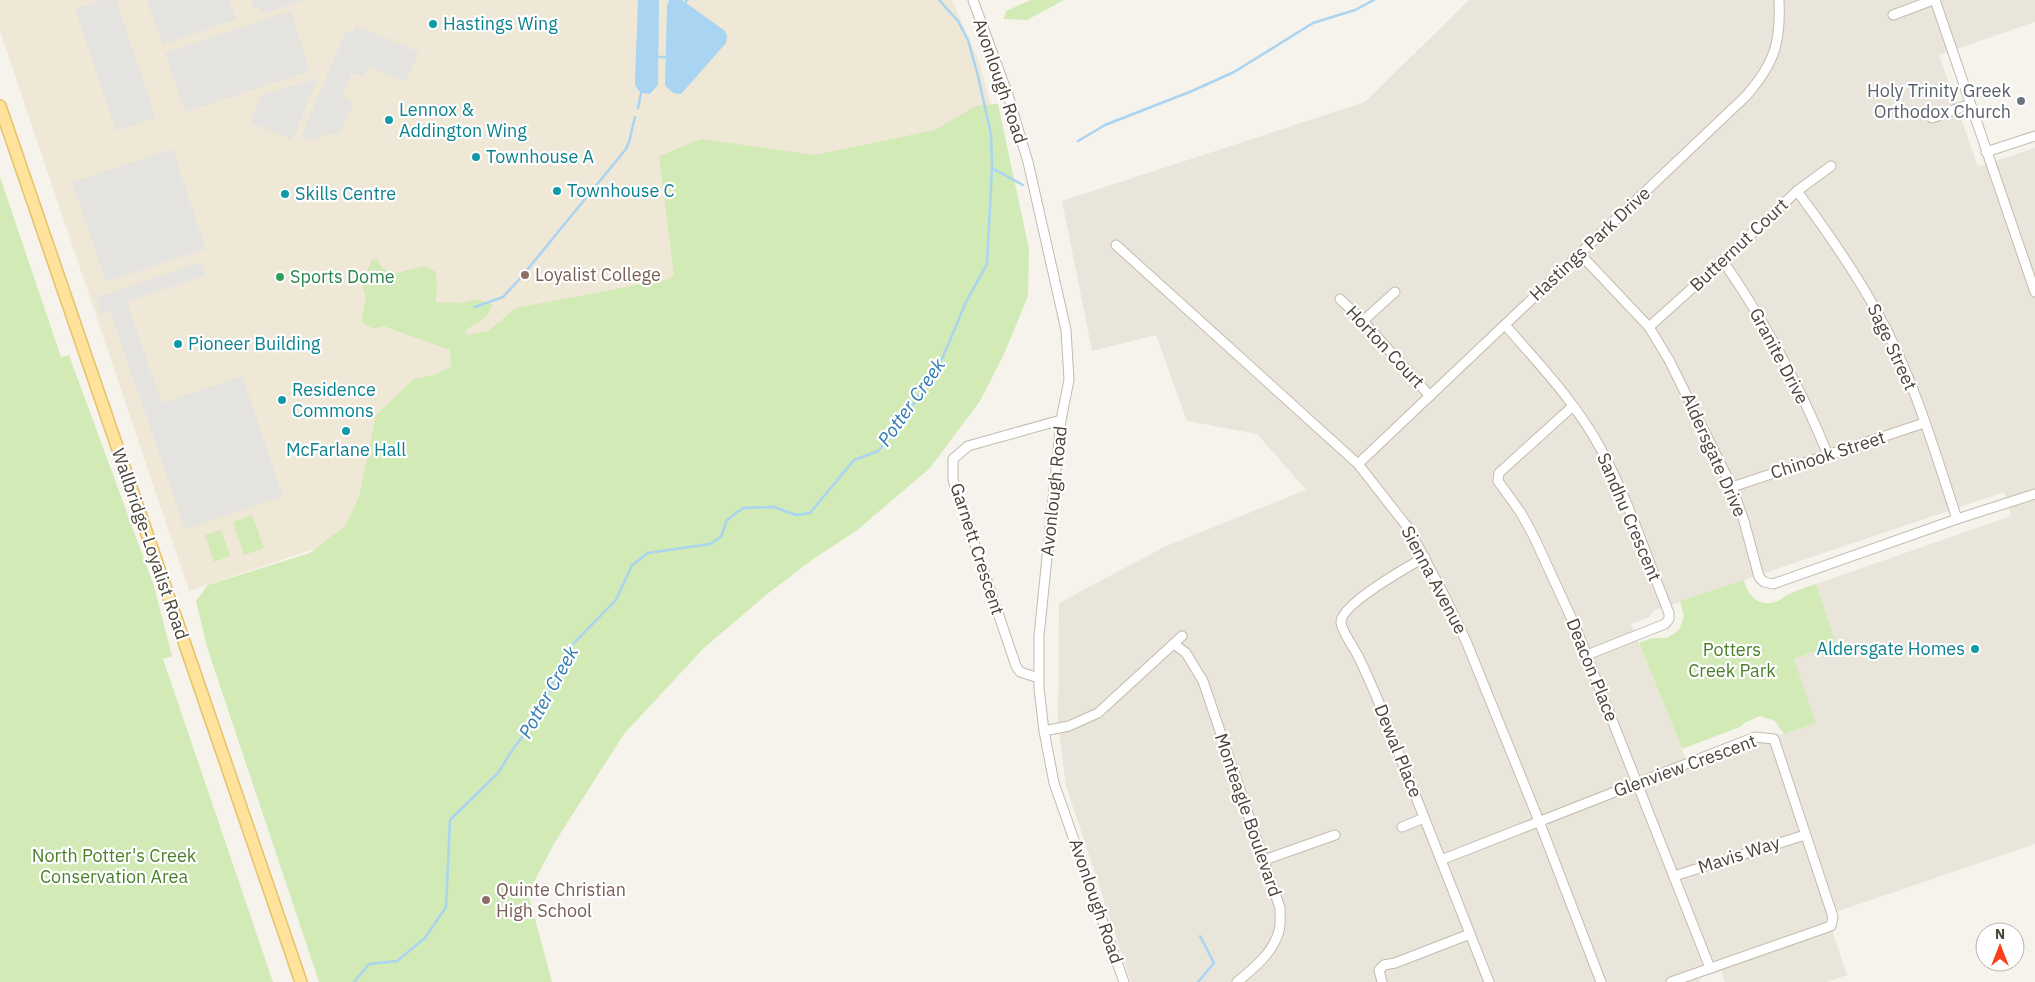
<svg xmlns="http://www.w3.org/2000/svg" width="2035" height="982" font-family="'IBM Plex Sans',sans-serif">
	<rect width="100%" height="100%" fill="#f6f3ec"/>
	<!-- residential -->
	<path fill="#eae5da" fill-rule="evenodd" d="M 1469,0 L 2035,0 L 2035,22 L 1939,55 L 1978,167 L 2035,148 L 2035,844 L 1827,915 L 1847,975 L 1827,982 L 1725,982 L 1721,971 L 1699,978 L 1700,982 L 1131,982 L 1066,786 L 1058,724 L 1059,603 L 1164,547 L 1306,490 L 1257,434 L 1187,421 L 1156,335 L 1092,351 L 1062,201 L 1365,102 ZM 2004,492 L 2011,516 L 1816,584 L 1836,644 L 1794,659 L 1815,723 L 1689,767 L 1631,624 L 1650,617 L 1653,611 Z"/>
	<!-- education -->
	<path fill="#efe8d6" d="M 0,0 L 952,0 L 979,62 L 995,119 L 608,450 L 189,591 L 0,31 Z"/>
	<!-- green -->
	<g fill="#d2eab5">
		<path d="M 1031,0 L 1064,0 L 1027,20 L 1004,19 L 1006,11 Z"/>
		<path d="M 998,104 L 1029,249 L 1028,296 L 1004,354 L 980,401 L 930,468 L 856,531 L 813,559 L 766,595 L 703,649 L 624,734 L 555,842 L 528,893 L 552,982 L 319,982 L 207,647 L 196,601 L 208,585 L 310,553 L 345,526 L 359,497 L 376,415 L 414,379 L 437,374 L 451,366 L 450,350 L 383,326 L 373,329 L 361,321 L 366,298 L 362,283 L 371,261 L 377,259 L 382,268 L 393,274 L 424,266 L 435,271 L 437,283 L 436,302 L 461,303 L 478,299 L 493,305 L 486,317 L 466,330 L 466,335 L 488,331 L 516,308 L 669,279 L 674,275 L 659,156 L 701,139 L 815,155 L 935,130 L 976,106 Z"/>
		<path d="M 0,177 L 61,357 L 69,355 L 154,586 L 172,656 L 163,659 L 273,982 L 0,982 Z"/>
		<path d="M 252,515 L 264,548 L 244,555 L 233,522 Z"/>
		<path d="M 221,530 L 230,556 L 214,562 L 205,535 Z"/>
		<path d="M 1744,580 C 1747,595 1759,607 1775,602 C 1781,601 1784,596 1789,594 C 1797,590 1807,587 1816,584 L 1836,644 L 1794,659 L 1816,723 L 1784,734 L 1775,721 L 1760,716 L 1746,722 L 1740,727 L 1682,749 L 1639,643 L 1652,638 L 1667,638 L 1679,630 L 1684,616 L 1680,601 Z"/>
	</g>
	<!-- parking -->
	<g fill="#e5e3e0">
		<path d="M 102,0 L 116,0 L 156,118 L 116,131 L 75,9 Z"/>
		<path d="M 147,0 L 229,0 L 236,19 L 163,45 Z"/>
		<path d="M 251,0 L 304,0 L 262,14 L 260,7 L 254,9 Z"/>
		<path d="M 290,11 L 310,71 L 185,112 L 165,53 Z"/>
		<path d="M 356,26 L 419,52 L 406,82 L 369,67 L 364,77 L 352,73 L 342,96 L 354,102 L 339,136 L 332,133 L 312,141 L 301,137 L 346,30 L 353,33 Z"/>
		<path d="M 318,78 L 292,140 L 250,122 L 261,95 Z"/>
		<path d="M 173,149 L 206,249 L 106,282 L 72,182 Z"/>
		<path d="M 201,262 L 206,275 L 127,302 L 162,403 L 242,376 L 283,496 L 185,529 L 110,311 L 101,314 L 96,298 Z"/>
	</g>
	<!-- water -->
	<g fill="#a9d4f2">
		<path d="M 638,0 L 659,0 L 658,85 L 650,94 C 641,94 637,91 635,83 Z"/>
		<path d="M 669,0 L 682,0 L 725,31 L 727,37 L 726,43 L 681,94 C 673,94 670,91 665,85 L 667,6 Z"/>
	</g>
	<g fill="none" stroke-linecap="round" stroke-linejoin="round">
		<!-- stream -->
		<g stroke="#a9d4f2" stroke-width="2.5">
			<path d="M 685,3 L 687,0"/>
			<path d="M 658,57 L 666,57"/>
			<path d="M 638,108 L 641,93"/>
			<path d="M 1078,141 L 1105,125 L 1192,91 L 1234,72 L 1313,23 L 1355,10 L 1374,0"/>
			<path d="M 992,168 L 1023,185"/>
			<path d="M 527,270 L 626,149 L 629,142 L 635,117"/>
			<path d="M 475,307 L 503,297 L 525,273"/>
			<path d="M 354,982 L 369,964 L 397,961 L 425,938 L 446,907 L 450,820 L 498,773 L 513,749 L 539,715 L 567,650 L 616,600 L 632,565 L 648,553 L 710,544 L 721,537 L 727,520 L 743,508 L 774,507 L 796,515 L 810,513 L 854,460 L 878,451 L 898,428 L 942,359 L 966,302 L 987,264 L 992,168 L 991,134 L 978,76 L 968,40 L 958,21 L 939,0"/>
			<path d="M 1198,982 L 1214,963 L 1200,936"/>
		</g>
		<!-- minor casing -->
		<g stroke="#c2bbae" stroke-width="11">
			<g id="minor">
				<path d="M 973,0 L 1008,95 L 1028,162 L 1066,330 L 1069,380 L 1061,420 L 1039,636 L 1039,688 L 1044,731 L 1054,783 L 1124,982"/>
				<path d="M 1935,0 L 2035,292"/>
				<path d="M 1893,15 L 1933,0"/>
				<path d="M 1932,118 L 1970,104"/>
				<path d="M 1986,152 L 2035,136"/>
				<path d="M 1797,191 C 1826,230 1854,270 1877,312 C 1913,376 1934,449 1957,519"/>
				<path d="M 1116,245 L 1358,464 L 1409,529 L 1444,595 L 1466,641 L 1539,821 L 1601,982"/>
				<path d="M 1580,254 L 1649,327 L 1669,360 L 1732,487 L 1744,521 L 1759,577 L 1764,582 L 1773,584 L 1957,519 L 2035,494"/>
				<path d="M 1723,261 C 1765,322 1800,386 1828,455"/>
				<path d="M 1340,299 L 1363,321 L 1430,396"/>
				<path d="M 1363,321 L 1395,292"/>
				<path d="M 1505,325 C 1540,365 1577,404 1602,451 C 1630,503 1647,559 1669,613 L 1669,619 L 1665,624 L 1587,655"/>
				<path d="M 1649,327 L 1729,255 L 1797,191 L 1831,166"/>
				<path d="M 1573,406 L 1499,473 L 1498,481 L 1521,513 L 1534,537 L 1575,626 L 1710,968"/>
				<path d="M 1358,464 L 1746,96 C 1774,64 1781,43 1779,1"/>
				<path d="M 1732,487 L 1924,423"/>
				<path d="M 1425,557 C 1409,566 1341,604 1341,622 C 1341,630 1354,648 1358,656 C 1365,670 1371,684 1377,698 L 1489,982"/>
				<path d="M 1174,644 L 1186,653 L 1203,681 L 1280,908 C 1280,915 1281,924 1279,931 C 1273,953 1254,968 1237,982"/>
				<path d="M 1039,678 L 1020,672 L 1016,666 L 953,480 L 953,459 L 968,446 L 1061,420"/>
				<path d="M 1044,731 L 1069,726 L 1098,713 L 1182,636"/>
				<path d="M 1402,827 L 1424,818"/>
				<path d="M 1264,860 L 1335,835"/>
				<path d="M 1441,860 L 1755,737 L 1774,739 L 1833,917 L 1831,926 L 1671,982"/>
				<path d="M 1674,876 L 1805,835"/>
				<path d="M 1382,982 L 1379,970 L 1384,965 L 1395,963 L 1470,934"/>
			</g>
		</g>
		<!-- major casing -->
		<g stroke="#e6c16a" stroke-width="14">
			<path id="major" d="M 0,106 L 301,982"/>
		</g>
		<!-- minor -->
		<use href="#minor" stroke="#fff" stroke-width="9"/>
		<!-- major -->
		<use href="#major" stroke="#ffe39c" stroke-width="11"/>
	</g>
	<!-- markers -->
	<g fill="#0f9aa8" stroke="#fff" stroke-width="2">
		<circle cx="433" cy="24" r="5"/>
		<circle cx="389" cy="120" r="5"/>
		<circle cx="476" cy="157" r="5"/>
		<circle cx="557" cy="191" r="5"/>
		<circle cx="285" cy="194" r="5"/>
		<circle cx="178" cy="344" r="5"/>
		<circle cx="282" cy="400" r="5"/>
		<circle cx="346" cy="431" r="5"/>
		<circle cx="1975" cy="649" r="5"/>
	</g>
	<circle fill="#6b7280" stroke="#fff" stroke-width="2" cx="2021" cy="101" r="5"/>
	<g fill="#8d6e63" stroke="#fff" stroke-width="2">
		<circle cx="525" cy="275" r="5"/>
		<circle cx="486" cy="900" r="5"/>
	</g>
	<circle fill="#2e9e5b" stroke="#fff" stroke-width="2" cx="280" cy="277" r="5"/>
	<g text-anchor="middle" stroke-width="4.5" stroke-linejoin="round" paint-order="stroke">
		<!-- culture labels -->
		<g font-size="18" fill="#0d838f" stroke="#fff" text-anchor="start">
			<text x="443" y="30">Hastings Wing</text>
			<text x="399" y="116">Lennox &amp;<tspan x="399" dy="21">Addington Wing</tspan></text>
			<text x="486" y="163">Townhouse A</text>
			<text x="567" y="197">Townhouse C</text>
			<text x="295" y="200">Skills Centre</text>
			<text x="188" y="350">Pioneer Building</text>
			<text x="292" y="396">Residence<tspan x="292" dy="21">Commons</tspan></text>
			<text x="346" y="456" text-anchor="middle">McFarlane Hall</text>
			<text x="1965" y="655" text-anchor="end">Aldersgate Homes</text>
		</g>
		<!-- street labels -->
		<g font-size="18" fill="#4b4439" stroke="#fff">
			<text transform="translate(1000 81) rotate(71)" y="6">Avonlough Road</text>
			<text transform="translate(1590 244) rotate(-43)" y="6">Hastings Park Drive</text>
			<text transform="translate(1739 245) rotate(-43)" y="6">Butternut Court</text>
			<text transform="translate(1385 347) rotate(47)" y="6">Horton Court</text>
			<text transform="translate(1892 347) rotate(65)" y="6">Sage Street</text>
			<text transform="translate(1779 356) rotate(62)" y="6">Granite Drive</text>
			<text transform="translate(1714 455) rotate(66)" y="6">Aldersgate Drive</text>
			<text transform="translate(1828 455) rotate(-18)" y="6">Chinook Street</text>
			<text transform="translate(1054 491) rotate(-84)" y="6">Avonlough Road</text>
			<text transform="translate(1629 517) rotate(67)" y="6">Sandhu Crescent</text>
			<text transform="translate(150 544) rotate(71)" y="6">Wallbridge-Loyalist Road</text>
			<text transform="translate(977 549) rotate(72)" y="6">Garnett Crescent</text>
			<text transform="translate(1434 580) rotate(62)" y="6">Sienna Avenue</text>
			<text transform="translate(1592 670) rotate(68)" y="6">Deacon Place</text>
			<text transform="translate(1398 751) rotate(68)" y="6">Dewal Place</text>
			<text transform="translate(1685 766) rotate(-20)" y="6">Glenview Crescent</text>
			<text transform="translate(1248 815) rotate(71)" y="6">Monteagle Boulevard</text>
			<text transform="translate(1739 855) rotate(-18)" y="6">Mavis Way</text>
			<text transform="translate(1096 901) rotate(71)" y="6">Avonlough Road</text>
		</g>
		<!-- worship labels -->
		<g font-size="18" fill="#5b616d" stroke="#fff" text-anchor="end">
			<text x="2011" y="97">Holy Trinity Greek<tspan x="2011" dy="21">Orthodox Church</tspan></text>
		</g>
		<!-- education labels -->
		<g font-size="18" fill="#785e54" stroke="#fff" text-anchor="start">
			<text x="535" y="281">Loyalist College</text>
			<text x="496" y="896">Quinte Christian<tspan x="496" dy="21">High School</tspan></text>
		</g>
		<!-- leisure labels -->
		<g font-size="18" fill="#27864d" stroke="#fff" text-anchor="start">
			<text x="290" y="283">Sports Dome</text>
		</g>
		<!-- park labels -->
		<g font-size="18" fill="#4a7f2a" stroke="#fff">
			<text x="1732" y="656">Potters<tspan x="1732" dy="21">Creek Park</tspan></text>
			<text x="114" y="862">North Potter's Creek<tspan x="114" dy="21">Conservation Area</tspan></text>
		</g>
		<!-- water labels -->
		<g font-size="19" font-style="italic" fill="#2e7ab2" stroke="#fff">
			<text transform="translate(911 402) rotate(-55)" y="7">Potter Creek</text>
			<text transform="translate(548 692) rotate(-61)" y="7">Potter Creek</text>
		</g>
	</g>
	<!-- north arrow -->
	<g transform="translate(2000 947)"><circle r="24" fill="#ffffff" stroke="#b7b4b0"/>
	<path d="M0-4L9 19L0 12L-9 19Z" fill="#fc3f1d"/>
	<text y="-8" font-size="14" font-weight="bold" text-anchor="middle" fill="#4b4439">N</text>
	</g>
</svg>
